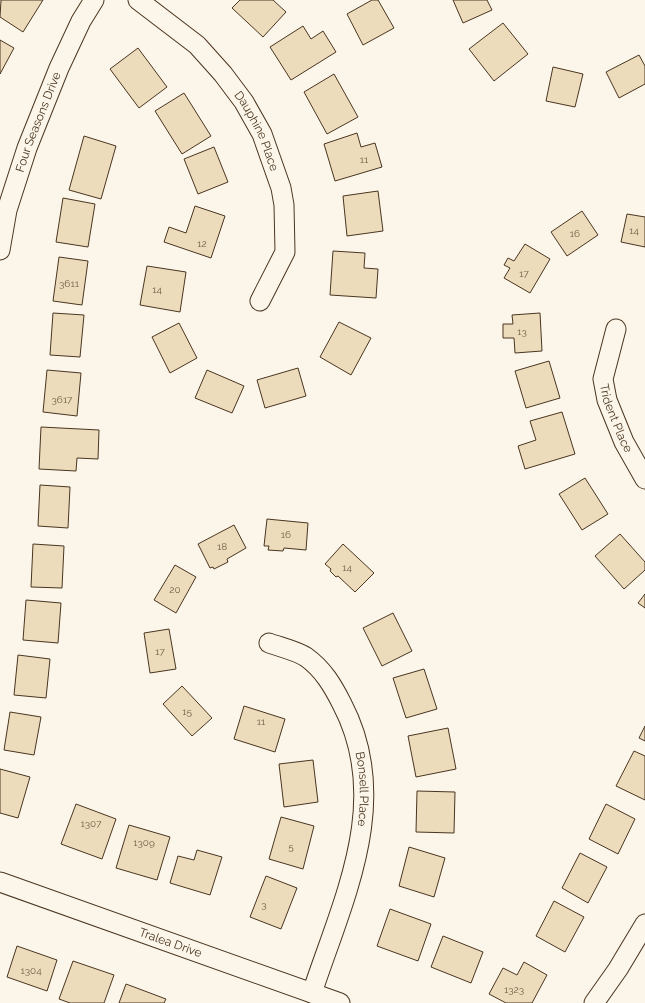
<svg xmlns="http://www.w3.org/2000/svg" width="645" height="1003" font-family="Raleway,sans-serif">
	<rect width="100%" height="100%" fill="#fbf6e9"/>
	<!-- building -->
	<g fill="#ecdcbc" stroke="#4a3520">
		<path d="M 1,0 L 43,0 L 23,32 L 0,17 Z"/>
		<path d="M 240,0 L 273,0 L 286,12 L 263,37 L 232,8 Z"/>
		<path d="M 372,0 L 378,0 L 394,28 L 363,45 L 347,14 Z"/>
		<path d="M 453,0 L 487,0 L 492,10 L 463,23 Z"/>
		<path d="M 503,23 L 528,54 L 494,81 L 469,49 Z"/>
		<path d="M 303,26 L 311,39 L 323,31 L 336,52 L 291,80 L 270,47 Z"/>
		<path d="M 0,40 L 14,48 L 0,74 Z"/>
		<path d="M 138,48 L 167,87 L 139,108 L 110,69 Z"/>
		<path d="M 639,55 L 645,66 L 645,84 L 619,98 L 606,72 Z"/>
		<path d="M 553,67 L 583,74 L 575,107 L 546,101 Z"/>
		<path d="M 334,74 L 358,117 L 327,134 L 304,92 Z"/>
		<path d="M 184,93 L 211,136 L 182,154 L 155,111 Z"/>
		<path d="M 357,133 L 361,147 L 375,143 L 382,167 L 335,181 L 324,144 Z"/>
		<path d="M 84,136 L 116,146 L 101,199 L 69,190 Z"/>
		<path d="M 214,147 L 228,182 L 198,194 L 184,159 Z"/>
		<path d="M 378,191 L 383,231 L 347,236 L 343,196 Z"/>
		<path d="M 63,198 L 95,204 L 88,247 L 56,242 Z"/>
		<path d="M 195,206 L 225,216 L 211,258 L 164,242 L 169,227 L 186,233 Z"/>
		<path d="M 582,211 L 598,235 L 567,256 L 551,232 Z"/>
		<path d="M 627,214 L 645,217 L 645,247 L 621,242 Z"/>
		<path d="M 525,244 L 550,259 L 530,293 L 504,278 L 510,268 L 504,265 L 508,258 L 514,261 Z"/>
		<path d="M 333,251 L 365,253 L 364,268 L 378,269 L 376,298 L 330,295 Z"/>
		<path d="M 59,257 L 88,261 L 82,305 L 53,301 Z"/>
		<path d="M 147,266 L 186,272 L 180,312 L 140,305 Z"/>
		<path d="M 53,313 L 84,315 L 80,357 L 50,355 Z"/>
		<path d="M 540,313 L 542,351 L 515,353 L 514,338 L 503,338 L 503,324 L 513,324 L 512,315 Z"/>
		<path d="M 339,322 L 371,338 L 351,375 L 320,357 Z"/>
		<path d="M 179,323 L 197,358 L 170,373 L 152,337 Z"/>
		<path d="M 549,361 L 560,398 L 526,408 L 515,371 Z"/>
		<path d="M 298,368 L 306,396 L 265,408 L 257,380 Z"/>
		<path d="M 47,370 L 81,373 L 77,416 L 43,412 Z"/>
		<path d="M 207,370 L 244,386 L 232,413 L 195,398 Z"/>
		<path d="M 562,412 L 575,454 L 525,469 L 518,446 L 536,440 L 530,421 Z"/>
		<path d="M 41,427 L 99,430 L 98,459 L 77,458 L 76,471 L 39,469 Z"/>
		<path d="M 585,478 L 608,514 L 582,530 L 559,494 Z"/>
		<path d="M 40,485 L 70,487 L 68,528 L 38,526 Z"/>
		<path d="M 267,519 L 308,523 L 306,550 L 284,548 L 283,551 L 268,550 L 269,546 L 264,546 Z"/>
		<path d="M 234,525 L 246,548 L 227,559 L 228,562 L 214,569 L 213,567 L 210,568 L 198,544 Z"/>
		<path d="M 620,534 L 645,562 L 645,570 L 624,589 L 595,556 Z"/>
		<path d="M 33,544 L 64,546 L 62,588 L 31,587 Z"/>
		<path d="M 343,544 L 374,573 L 355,592 L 338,576 L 336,577 L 330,571 L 331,569 L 325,564 Z"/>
		<path d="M 175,565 L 196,577 L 176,613 L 154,600 Z"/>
		<path d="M 645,594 L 645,608 L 638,603 Z"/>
		<path d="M 26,600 L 61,603 L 58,643 L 23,640 Z"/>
		<path d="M 393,613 L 412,651 L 382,666 L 363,628 Z"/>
		<path d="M 169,629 L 176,669 L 150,673 L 144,633 Z"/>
		<path d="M 18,655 L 50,659 L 46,698 L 14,695 Z"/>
		<path d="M 424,669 L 437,709 L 406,718 L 393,678 Z"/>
		<path d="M 182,686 L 212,718 L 192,736 L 163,704 Z"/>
		<path d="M 244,706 L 285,719 L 275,752 L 234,739 Z"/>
		<path d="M 10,712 L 41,717 L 34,755 L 4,750 Z"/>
		<path d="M 645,726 L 645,741 L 639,738 Z"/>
		<path d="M 448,728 L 456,769 L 416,777 L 408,736 Z"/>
		<path d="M 634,751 L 645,756 L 645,800 L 616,786 Z"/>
		<path d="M 313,760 L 318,802 L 284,807 L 279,764 Z"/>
		<path d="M 0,769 L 30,777 L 18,818 L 0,813 Z"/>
		<path d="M 417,791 L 455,792 L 454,833 L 416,832 Z"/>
		<path d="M 76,804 L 116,819 L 102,859 L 61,844 Z"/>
		<path d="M 606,804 L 635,819 L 618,854 L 589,839 Z"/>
		<path d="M 281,817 L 314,826 L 303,869 L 269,859 Z"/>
		<path d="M 129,825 L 170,837 L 157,880 L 116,868 Z"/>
		<path d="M 409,847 L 445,858 L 434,897 L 399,886 Z"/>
		<path d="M 197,850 L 222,857 L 210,895 L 170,883 L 178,856 L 194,860 Z"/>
		<path d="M 580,853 L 607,867 L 588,903 L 562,888 Z"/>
		<path d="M 266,876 L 297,888 L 281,929 L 250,917 Z"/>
		<path d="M 554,901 L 584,917 L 565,952 L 536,936 Z"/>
		<path d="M 390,909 L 431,924 L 418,961 L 377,946 Z"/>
		<path d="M 443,936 L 483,952 L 471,983 L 431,967 Z"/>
		<path d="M 17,946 L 57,960 L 47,991 L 7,977 Z"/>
		<path d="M 73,961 L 114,975 L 104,1003 L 70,1003 L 59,999 Z"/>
		<path d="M 524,962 L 547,975 L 532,1003 L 506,1003 L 489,994 L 503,968 L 517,975 Z"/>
		<path d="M 126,984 L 166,999 L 164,1003 L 119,1003 Z"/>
	</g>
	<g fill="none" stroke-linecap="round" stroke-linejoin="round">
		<!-- street casing -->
		<g stroke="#4a3520" stroke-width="21">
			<g id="street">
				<path id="s1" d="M 138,0 L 197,45 L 223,74 L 244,102 L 262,134 L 281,188 L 284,205 L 285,252 L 260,301"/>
				<path id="s2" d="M 0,250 L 7,210 L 27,148 L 59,68 L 81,21 L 94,0"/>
				<path id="s3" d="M 616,329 L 603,379 L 607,400 L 624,442 L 645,479"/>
				<path id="s4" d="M 269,643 C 280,647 297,651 306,657 C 323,669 333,686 342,704 C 393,801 343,899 312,993"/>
				<path id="s5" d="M 0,882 L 340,1003"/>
				<path d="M 594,1003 L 618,969 L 645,924"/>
			</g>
		</g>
		<!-- street -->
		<use href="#street" stroke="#fbf6e9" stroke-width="19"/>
	</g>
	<g text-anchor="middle" stroke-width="3" stroke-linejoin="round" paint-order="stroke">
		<!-- number labels -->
		<g font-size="10" fill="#725f47">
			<text x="364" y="163">11</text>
			<text x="634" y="234">14</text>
			<text x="575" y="237">16</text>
			<text x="202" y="247">12</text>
			<text x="524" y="277">17</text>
			<text x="69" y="287">3611</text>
			<text x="157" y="293">14</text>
			<text x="522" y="335">13</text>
			<text x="62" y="403">3617</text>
			<text x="286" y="538">16</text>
			<text x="222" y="550">18</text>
			<text x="347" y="571">14</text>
			<text x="175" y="593">20</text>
			<text x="160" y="655">17</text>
			<text x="187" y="715">15</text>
			<text x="261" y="725">11</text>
			<text x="91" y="827">1307</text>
			<text x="144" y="846">1309</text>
			<text x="291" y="850">5</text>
			<text x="264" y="908">3</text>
			<text x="31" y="974">1304</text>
			<text x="514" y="993">1323</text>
		</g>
		<!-- street labels -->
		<g font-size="12" fill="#4a3520" stroke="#fbf6e9">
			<text dy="4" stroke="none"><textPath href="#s2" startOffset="134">Four Seasons Drive</textPath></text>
			<text dy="4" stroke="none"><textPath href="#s1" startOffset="180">Dauphine Place</textPath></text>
			<text dy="4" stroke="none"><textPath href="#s3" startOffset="93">Trident Place</textPath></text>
			<text dy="4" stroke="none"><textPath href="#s4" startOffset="188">Bonsell Place</textPath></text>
			<text dy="4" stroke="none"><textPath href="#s5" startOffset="181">Tralea Drive</textPath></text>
		</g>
	</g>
</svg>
